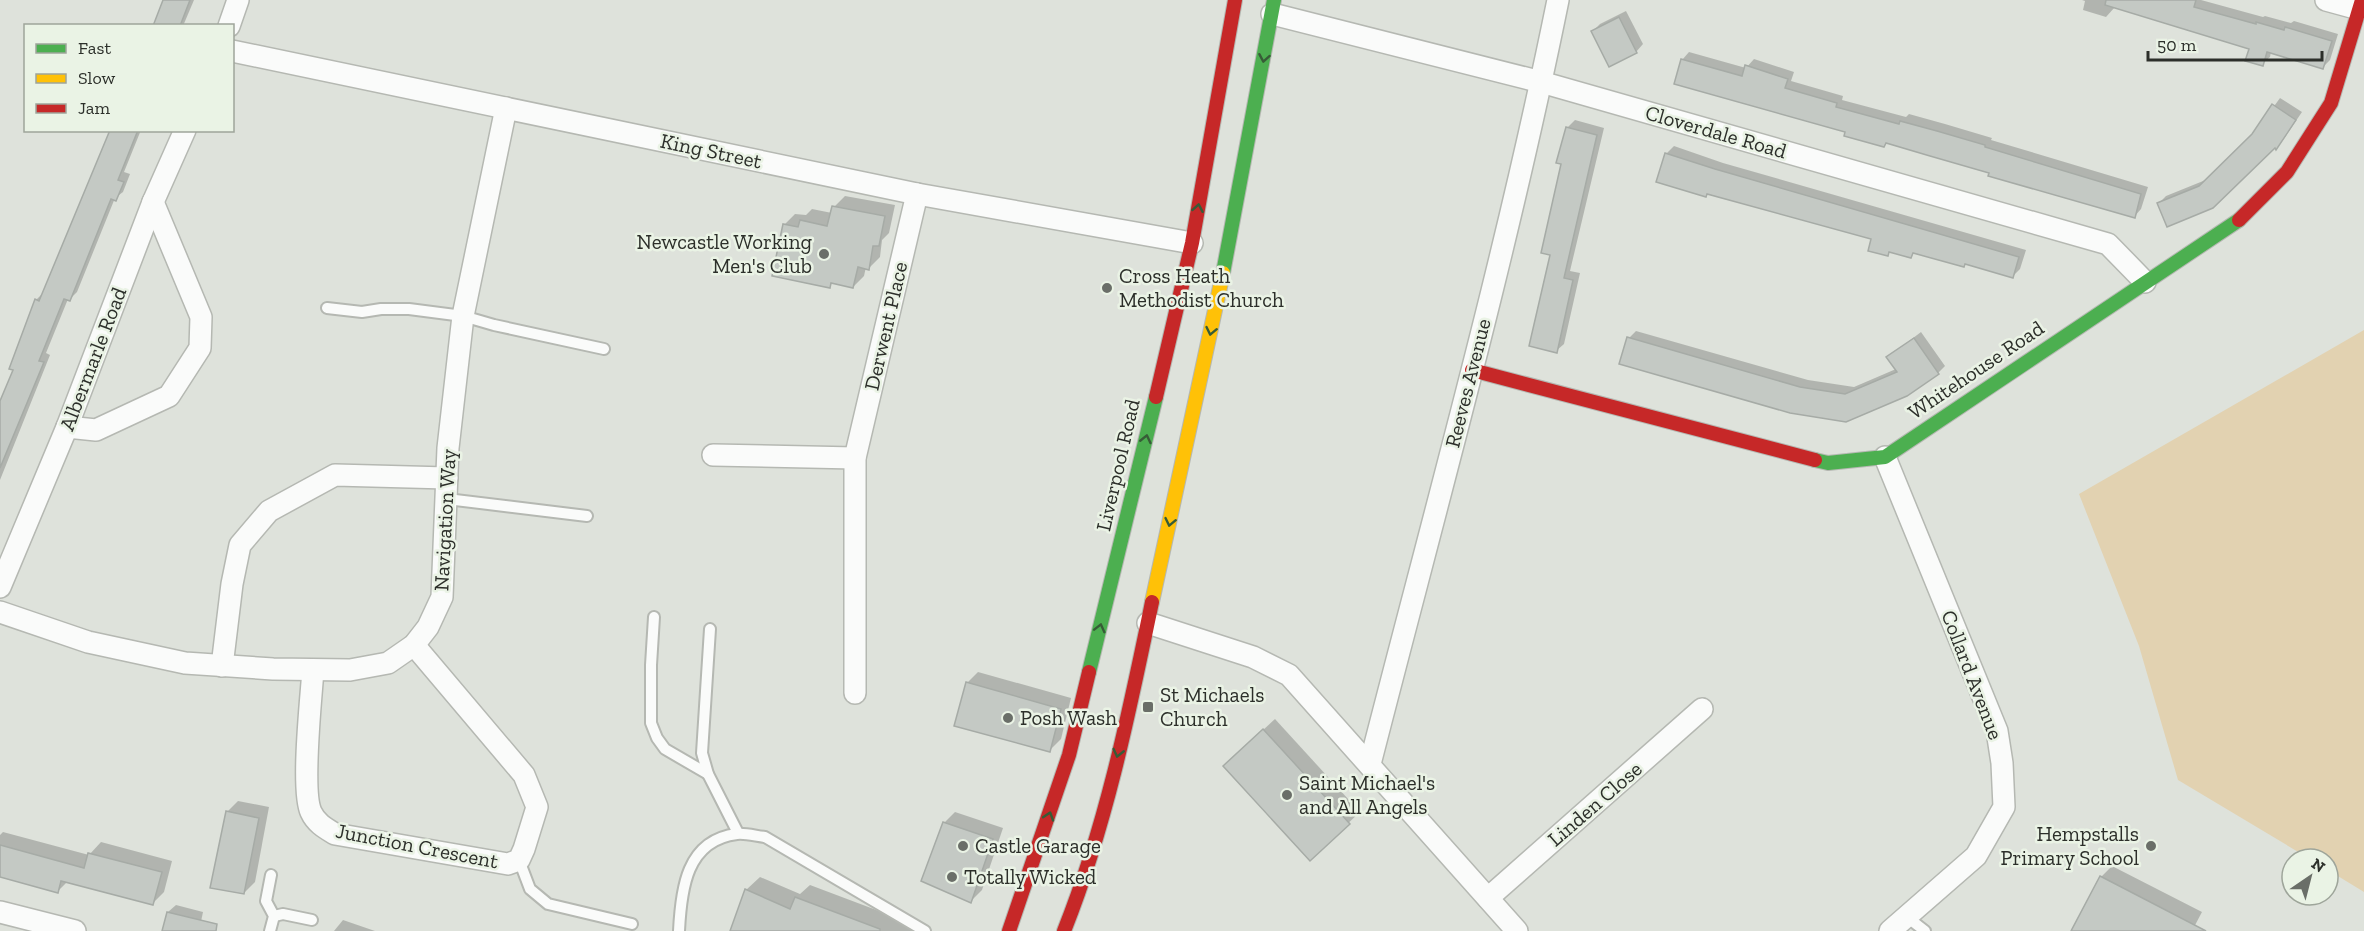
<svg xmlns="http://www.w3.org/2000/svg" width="2364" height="931" font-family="'Zilla Slab',serif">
	<rect width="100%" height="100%" fill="#dee2db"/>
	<!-- green -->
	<path fill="#e2d2b1" d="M 2364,330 L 2364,892 L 2328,870 L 2328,859 L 2310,859 L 2178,780 L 2139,646 L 2079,494 Z"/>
	<!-- shadow -->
	<g fill="#0003">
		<path d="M 166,0 L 194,0 L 183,26 L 155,26 Z"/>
		<path d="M 2082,0 L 2201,0 L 2263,17 L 2265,16 L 2291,23 L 2294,21 L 2338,34 L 2330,60 L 2323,67 L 2271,52 L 2270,57 L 2262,64 L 2250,48 L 2115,7 L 2106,17 L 2083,10 L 2085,1 Z"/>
		<path d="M 1626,11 L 1643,44 L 1636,52 L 1593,31 L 1600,24 Z"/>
		<path d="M 1689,52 L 1746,68 L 1754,59 L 1794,72 L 1791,81 L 1843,96 L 1842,100 L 1906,117 L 1909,114 L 1945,124 L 1992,138 L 1991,140 L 2148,187 L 2141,209 L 2134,217 L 1887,142 L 1884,145 L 1682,60 Z"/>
		<path d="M 2280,98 L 2302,112 L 2283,140 L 2212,207 L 2159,203 L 2166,196 L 2208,179 L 2254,134 Z"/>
		<path d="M 1575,120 L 1604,128 L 1570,271 L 1580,273 L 1564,344 L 1556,351 L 1552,254 L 1567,128 Z"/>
		<path d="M 112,130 L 141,130 L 124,172 L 130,174 L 123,192 L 115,198 L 77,292 L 69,300 L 68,299 L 46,353 L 50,355 L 0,480 L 0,405 L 15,369 L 36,300 L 44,292 Z"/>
		<path d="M 1674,146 L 1723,163 L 2026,250 L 2020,269 L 2013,276 L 1966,263 L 1915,252 L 1911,256 L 1891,251 L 1887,254 L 1873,238 L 1709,193 L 1706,196 L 1666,154 Z"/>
		<path d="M 845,196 L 895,205 L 889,233 L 882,240 L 880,257 L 869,268 L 866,267 L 864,276 L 853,287 L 834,282 L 829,286 L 784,225 L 795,214 L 806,215 L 812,209 L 832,213 L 834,207 Z"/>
		<path d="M 1636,331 L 1808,380 L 1854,387 L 1896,369 L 1888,357 L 1921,332 L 1945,366 L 1938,373 L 1846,420 L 1629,338 Z"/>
		<path d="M 978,672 L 1071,698 L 1061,739 L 1050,750 L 967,683 Z"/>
		<path d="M 1275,719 L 1360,812 L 1310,859 L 1236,755 Z"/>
		<path d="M 238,801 L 269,807 L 255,882 L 244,893 L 227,812 Z"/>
		<path d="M 955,812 L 1003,828 L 982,890 L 971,901 L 944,823 Z"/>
		<path d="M 3,832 L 89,855 L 101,842 L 172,861 L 164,892 L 153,903 L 68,881 L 58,891 L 0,876 L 0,835 Z"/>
		<path d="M 2112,866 L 2202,912 L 2193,929 L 2197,931 L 2080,931 L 2101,877 Z"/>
		<path d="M 760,877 L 800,894 L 810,885 L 932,931 L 732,931 L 746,890 Z"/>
		<path d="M 176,905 L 203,912 L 199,931 L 164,931 L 168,912 Z"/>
		<path d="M 343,920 L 375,931 L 334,931 Z"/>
	</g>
	<!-- building -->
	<g fill="#c4c9c4" stroke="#a6aba6" stroke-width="1.5">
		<path d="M 163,0 L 190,0 L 180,26 L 153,26 Z"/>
		<path d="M 2106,0 L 2196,0 L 2194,7 L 2256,24 L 2256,22 L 2284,30 L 2285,27 L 2332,41 L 2323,69 L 2267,52 L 2263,66 L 2245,61 L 2249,49 L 2105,5 Z"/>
		<path d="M 1619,17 L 1637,53 L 1609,67 L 1591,31 Z"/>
		<path d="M 1681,59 L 1742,76 L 1745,65 L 1788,79 L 1785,88 L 1837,103 L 1836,107 L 1899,124 L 1900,121 L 1937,131 L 1985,145 L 1985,147 L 2141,194 L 2135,218 L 1988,176 L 1989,173 L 1930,156 L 1886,143 L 1884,147 L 1844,136 L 1845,132 L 1674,84 Z"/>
		<path d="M 2272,104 L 2296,120 L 2276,150 L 2275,148 L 2213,208 L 2167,227 L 2157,203 L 2199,186 L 2252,134 Z"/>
		<path d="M 1566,127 L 1597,135 L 1564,278 L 1573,280 L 1557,353 L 1529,346 L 1550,255 L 1541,253 L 1561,164 L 1556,163 Z"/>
		<path d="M 110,130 L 138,130 L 118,180 L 124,182 L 116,201 L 111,199 L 70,301 L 64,299 L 39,361 L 44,362 L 0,468 L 0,401 L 13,370 L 9,369 L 35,299 L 39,301 Z"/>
		<path d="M 1665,153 L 1715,169 L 2019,257 L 2013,278 L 1965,264 L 1964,267 L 1913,253 L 1911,258 L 1889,252 L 1888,256 L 1868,251 L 1871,239 L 1707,194 L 1706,197 L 1656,182 Z"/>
		<path d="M 832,206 L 885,216 L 879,246 L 873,246 L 869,270 L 858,267 L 853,288 L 831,283 L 830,288 L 772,276 L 783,224 L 798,227 L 800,220 L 827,226 Z"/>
		<path d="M 1627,337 L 1800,387 L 1845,394 L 1897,372 L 1886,357 L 1914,338 L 1939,374 L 1907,396 L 1846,422 L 1790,413 L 1619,364 Z"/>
		<path d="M 966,682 L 1061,709 L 1050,752 L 954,726 Z"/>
		<path d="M 1263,729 L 1350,824 L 1310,861 L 1223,766 Z"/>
		<path d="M 226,811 L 259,818 L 244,894 L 210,888 Z"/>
		<path d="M 943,822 L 993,839 L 971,903 L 921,881 Z"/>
		<path d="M 0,845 L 84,868 L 88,853 L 162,872 L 153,905 L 61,881 L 58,893 L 0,877 Z"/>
		<path d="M 2100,876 L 2206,931 L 2071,931 Z"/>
		<path d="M 745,889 L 790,909 L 795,897 L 880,929 L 880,931 L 730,931 Z"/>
		<path d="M 167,912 L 217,924 L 216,931 L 162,931 Z"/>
	</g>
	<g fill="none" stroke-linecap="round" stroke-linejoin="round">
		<!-- lane casing -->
		<g stroke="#b5b8b2" stroke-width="14">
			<g id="lane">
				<path d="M 327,308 L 362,312 L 381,309 L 409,309 L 463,316 L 494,325 L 604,349"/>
				<path d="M 447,499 L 587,516"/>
				<path d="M 654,617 L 651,665 L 651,723 L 657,738 L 665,749 L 708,774"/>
				<path d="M 710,629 L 702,753 L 708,774 L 738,833"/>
				<path d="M 519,860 L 530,889 L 548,904 L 632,924"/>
				<path d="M 274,916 L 283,914 L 312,920"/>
				<path d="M 1907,917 L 1925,931"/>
				<path d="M 270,931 L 274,916 L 266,901 L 271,875"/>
				<path d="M 679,931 C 681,890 686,840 737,834 C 745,833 756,836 765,837 L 925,931"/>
			</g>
		</g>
		<!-- street casing -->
		<g stroke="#b5b8b2" stroke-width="24">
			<g id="street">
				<path d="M 2326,0 L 2359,9"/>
				<path d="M 1272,14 L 1541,82 L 2108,244 L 2145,282"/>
				<path d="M 229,26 L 238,0"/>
				<path d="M 232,51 L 917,194 L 1192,243"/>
				<path d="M 67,427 L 96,430 L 169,396 L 200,348 L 201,317 L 153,202"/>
				<path d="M 713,455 L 855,458"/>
				<path d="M 1885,457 L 1997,731 L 2002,763 L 2004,807 L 1976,856 L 1890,931"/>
				<path d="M 0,587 L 67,427 L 153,202 L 185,130"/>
				<path d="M 0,612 L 88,642 L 185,663 L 273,669 L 350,670 L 388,663 L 414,645 L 428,627 L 442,597 L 448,448 L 463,316 L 506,108"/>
				<path d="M 1148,623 L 1253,657 L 1289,675 L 1517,931"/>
				<path d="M 222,666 L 232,584 L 240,545 L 269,511 L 335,475 L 447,478"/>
				<path d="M 313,670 C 311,699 301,790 311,812 C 316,823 325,828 335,834 L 508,864 L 519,860 L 524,849 L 537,807 L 524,775 L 414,645"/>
				<path d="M 855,693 L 855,458 L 917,194"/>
				<path d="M 1370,764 C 1435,510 1506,257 1558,0"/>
				<path d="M 1488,898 L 1702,709"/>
				<path d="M 0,912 L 75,931"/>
			</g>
		</g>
		<!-- fast casing -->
		<g stroke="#b5b8b2" stroke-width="16">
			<g id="fast">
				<path d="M 1223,273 L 1274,0"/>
				<path d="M 1815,460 L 1828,463 L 1885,457 L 2239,220"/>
				<path d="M 1089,672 L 1156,397"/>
			</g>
		</g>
		<!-- slow casing -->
		<g stroke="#b5b8b2" stroke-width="16">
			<path id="slow" d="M 1152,602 L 1223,273"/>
		</g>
		<!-- jam casing -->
		<g stroke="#b5b8b2" stroke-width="16">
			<g id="jam">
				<path d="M 2239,220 L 2287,172 L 2331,103 L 2362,0"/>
				<path d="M 1472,370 L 1815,460"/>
				<path d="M 1156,397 L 1192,243 L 1235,0"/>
				<path d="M 1009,931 L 1069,755 L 1089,672"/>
				<path d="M 1064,931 C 1106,826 1129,713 1152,602"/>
			</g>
		</g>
		<!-- lane -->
		<use href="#lane" stroke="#fafbfa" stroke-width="10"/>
		<!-- street -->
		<use href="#street" stroke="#fafbfa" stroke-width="21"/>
		<!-- fast -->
		<use href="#fast" stroke="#4caf50" stroke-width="14"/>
		<!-- slow -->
		<use href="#slow" stroke="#ffc107" stroke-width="14"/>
		<!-- jam -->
		<use href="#jam" stroke="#c62828" stroke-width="14"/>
	</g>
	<!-- one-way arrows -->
	<defs><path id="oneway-chevron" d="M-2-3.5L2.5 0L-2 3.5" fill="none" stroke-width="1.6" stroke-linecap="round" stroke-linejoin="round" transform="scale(1.5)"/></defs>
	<g stroke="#375c37">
		<use href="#oneway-chevron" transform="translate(1264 58) rotate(100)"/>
		<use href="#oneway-chevron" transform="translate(1198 208) rotate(-80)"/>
		<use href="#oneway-chevron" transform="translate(1211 331) rotate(102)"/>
		<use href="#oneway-chevron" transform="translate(1146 439) rotate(-77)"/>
		<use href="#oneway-chevron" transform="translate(1170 522) rotate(102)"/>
		<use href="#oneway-chevron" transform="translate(1100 628) rotate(-76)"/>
		<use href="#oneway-chevron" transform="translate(1118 753) rotate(103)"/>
		<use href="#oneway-chevron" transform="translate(1049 816) rotate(-72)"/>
	</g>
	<!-- markers -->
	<g fill="#6a6e68" stroke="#eaf3e5" stroke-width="2">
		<circle cx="824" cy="254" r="6"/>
		<circle cx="1107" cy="288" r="6"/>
		<rect x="1142" y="701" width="12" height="12" rx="3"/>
		<circle cx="1008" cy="718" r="6"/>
		<circle cx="1287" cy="795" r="6"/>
		<circle cx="963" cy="846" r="6"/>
		<circle cx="2151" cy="846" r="6"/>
		<circle cx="952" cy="877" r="6"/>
	</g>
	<g text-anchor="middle" stroke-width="5" stroke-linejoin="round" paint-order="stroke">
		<!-- street labels -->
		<g font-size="21" fill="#2c2f2a" stroke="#eaf3e5">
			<text transform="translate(1716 132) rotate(16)" y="7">Cloverdale Road</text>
			<text transform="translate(711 151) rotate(12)" y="7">King Street</text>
			<text transform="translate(886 326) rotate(-77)" y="7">Derwent Place</text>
			<text transform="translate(93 359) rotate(-69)" y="7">Albermarle Road</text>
			<text transform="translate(1976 370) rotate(-34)" y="7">Whitehouse Road</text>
			<text transform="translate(1468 383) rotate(-76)" y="7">Reeves Avenue</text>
			<text transform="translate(1118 465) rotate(-77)" y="7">Liverpool Road</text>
			<text transform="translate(445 520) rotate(-87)" y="7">Navigation Way</text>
			<text transform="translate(1972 675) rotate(69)" y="7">Collard Avenue</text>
			<text transform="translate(1595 804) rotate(-41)" y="7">Linden Close</text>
			<text transform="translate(417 846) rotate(11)" y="7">Junction Crescent</text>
		</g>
		<!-- poi labels -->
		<g font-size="21" fill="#2c2f2a" stroke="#eaf3e5" text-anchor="start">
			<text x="812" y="249" text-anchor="end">Newcastle Working<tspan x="812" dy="24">Men's Club</tspan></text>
			<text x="1119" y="283">Cross Heath<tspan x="1119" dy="24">Methodist Church</tspan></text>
			<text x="1160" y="702">St Michaels<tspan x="1160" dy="24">Church</tspan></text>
			<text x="1020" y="725">Posh Wash</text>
			<text x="1299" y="790">Saint Michael's<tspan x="1299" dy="24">and All Angels</tspan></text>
			<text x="2139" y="841" text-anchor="end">Hempstalls<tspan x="2139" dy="24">Primary School</tspan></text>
			<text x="975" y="853">Castle Garage</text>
			<text x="964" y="884">Totally Wicked</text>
		</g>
	</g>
	<!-- legend -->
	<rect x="24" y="24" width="210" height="108" fill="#eaf3e5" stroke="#9ea59a" stroke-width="1.5"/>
	<rect x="36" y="44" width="30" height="9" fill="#4caf50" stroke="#9ea59a" stroke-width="1.5"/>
	<text x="78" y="54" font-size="18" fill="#2c2f2a">Fast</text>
	<rect x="36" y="74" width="30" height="9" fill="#ffc107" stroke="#9ea59a" stroke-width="1.5"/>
	<text x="78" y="84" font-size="18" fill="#2c2f2a">Slow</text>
	<rect x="36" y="104" width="30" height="9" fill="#c62828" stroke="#9ea59a" stroke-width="1.5"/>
	<text x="78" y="114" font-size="18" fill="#2c2f2a">Jam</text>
	<!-- north arrow -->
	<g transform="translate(2310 877) rotate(35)"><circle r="28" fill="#eaf3e5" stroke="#9ea59a" stroke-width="1.5"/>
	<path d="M0-4.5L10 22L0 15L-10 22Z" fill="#6a6e68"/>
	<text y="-9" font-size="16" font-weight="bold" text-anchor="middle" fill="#2c2f2a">N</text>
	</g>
	<!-- scale -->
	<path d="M2148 51v9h174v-9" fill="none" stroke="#2c2f2a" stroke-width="3"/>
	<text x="2157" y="51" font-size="18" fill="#2c2f2a" stroke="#eaf3e5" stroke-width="4.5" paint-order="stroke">50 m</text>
</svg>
